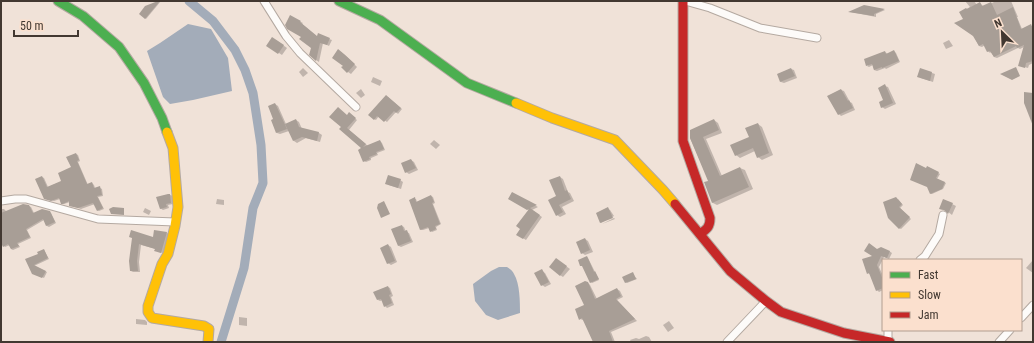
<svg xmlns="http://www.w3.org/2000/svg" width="1034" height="343" font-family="'Roboto Condensed',sans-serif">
	<rect width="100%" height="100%" fill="#f0e2d8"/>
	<!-- water -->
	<g fill="#a3acb9">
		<path d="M 188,24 L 211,29 L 228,58 L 232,91 L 193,100 L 170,104 L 163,97 L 147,51 L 160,43 Z"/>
		<path d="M 499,267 L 507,267 C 510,269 513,271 514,274 C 520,284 520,302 520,313 L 498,320 L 486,315 L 475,301 L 473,284 L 491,271 Z"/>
	</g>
	<!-- shadow -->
	<g fill="#0003">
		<path d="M 161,1 L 146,19 L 140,14 L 146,7 Z"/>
		<path d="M 965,1 L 974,1 L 977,5 L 980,3 L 984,7 L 996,1 L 1011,1 L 1018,17 L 1017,17 L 1022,29 L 1031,26 L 1033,27 L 1033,63 L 1029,65 L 1028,68 L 1021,66 L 1024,47 L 1020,49 L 1018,48 L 997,58 L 994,57 L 991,52 L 990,53 L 988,51 L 985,45 L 982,47 L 979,46 L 961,12 L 970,7 Z"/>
		<path d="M 864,6 L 884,10 L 885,10 L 876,14 L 876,17 L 851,12 Z"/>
		<path d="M 291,17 L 303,23 L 302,24 L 317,37 L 329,39 L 332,40 L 329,46 L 323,43 L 319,62 L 316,60 L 312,47 L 302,36 Z"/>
		<path d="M 276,40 L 287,48 L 282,55 L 279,53 Z"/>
		<path d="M 949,40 L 953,46 L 946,49 L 943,43 Z"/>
		<path d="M 894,51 L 896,53 L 900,62 L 886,69 L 885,68 L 877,71 L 874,70 L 873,65 L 869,67 L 867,66 L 885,52 L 888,54 Z"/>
		<path d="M 341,52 L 347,57 L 357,67 L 351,74 L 348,72 L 344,66 Z"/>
		<path d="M 303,68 L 308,73 L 303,77 L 299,72 Z"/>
		<path d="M 791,69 L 794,70 L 797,78 L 784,83 L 781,82 L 778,74 Z"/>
		<path d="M 920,69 L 935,74 L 933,82 L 921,78 Z"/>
		<path d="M 373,77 L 382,81 L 380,86 L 371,82 Z"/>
		<path d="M 885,86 L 888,87 L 896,104 L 885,109 L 882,107 L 884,100 Z"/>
		<path d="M 361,89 L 365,95 L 361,98 L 356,93 Z"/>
		<path d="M 841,90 L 844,91 L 850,102 L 852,103 L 855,110 L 841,116 L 839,114 Z"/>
		<path d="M 388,97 L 402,109 L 398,114 L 396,112 L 387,122 L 379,116 L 376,120 L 374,119 Z"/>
		<path d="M 275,104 L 278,106 L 286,124 L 296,120 L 299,122 L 302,129 L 319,133 L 322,135 L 320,142 L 306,138 L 297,143 L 294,141 L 289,131 L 280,134 L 277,133 Z"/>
		<path d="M 351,115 L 357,120 L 349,130 L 368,146 L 380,141 L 382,143 L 385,150 L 377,153 L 378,155 L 371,158 L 371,160 L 366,162 L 364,161 L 363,148 L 340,129 L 347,116 Z"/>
		<path d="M 714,120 L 718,123 L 722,133 L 706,139 L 722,176 L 740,168 L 745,170 L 753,189 L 717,205 L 713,203 L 706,183 L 709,181 L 690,138 Z"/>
		<path d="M 758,124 L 762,127 L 773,155 L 762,160 L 758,157 L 755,151 L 740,158 L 736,155 L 750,138 Z"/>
		<path d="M 434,140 L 440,145 L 436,149 L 430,144 Z"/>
		<path d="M 76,154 L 78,155 L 80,161 L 78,162 L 88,185 L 92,183 L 94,185 L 95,188 L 100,188 L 102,189 L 103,196 L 98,197 L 104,209 L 99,211 L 97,210 L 95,204 L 81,209 L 72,206 L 70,202 L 64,204 L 62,203 L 60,199 L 54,201 L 47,199 L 42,177 L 44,178 L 48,187 L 63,181 L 72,167 Z"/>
		<path d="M 411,160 L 414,162 L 418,170 L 409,174 L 406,172 Z"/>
		<path d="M 928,167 L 940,174 L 937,179 L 946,183 L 943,189 L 932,194 L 931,194 L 926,169 Z"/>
		<path d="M 560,177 L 563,179 L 568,192 L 570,193 L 574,201 L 562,207 L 566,214 L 560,217 L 557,215 L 557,196 Z"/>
		<path d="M 400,180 L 403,182 L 401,189 L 389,185 Z"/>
		<path d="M 512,193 L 538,207 L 532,210 L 542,217 L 526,240 L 518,235 L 529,210 L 509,199 Z"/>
		<path d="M 170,195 L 173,196 L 173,204 L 168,205 L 169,208 L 163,210 L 160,208 Z"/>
		<path d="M 431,196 L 433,197 L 435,203 L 433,204 L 441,224 L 436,227 L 437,230 L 432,232 L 431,231 L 429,228 L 423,230 L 421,230 L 414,199 L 416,199 L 417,202 Z"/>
		<path d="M 217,199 L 224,200 L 224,205 L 216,204 Z"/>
		<path d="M 898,199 L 903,205 L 900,208 L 911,219 L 901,229 L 899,228 Z"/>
		<path d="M 944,200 L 956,206 L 952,215 L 947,211 L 940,209 Z"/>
		<path d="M 29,206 L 31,207 L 34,213 L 49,212 L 51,213 L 56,223 L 49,227 L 47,226 L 44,220 L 27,230 L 31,238 L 18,244 L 20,247 L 13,250 L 11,249 L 10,245 L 5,247 L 4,246 L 1,241 L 1,207 L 2,209 L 4,209 L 7,212 Z"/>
		<path d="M 145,208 L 151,211 L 149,215 L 143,212 Z"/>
		<path d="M 608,209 L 610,210 L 614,216 L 601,223 L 597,214 Z"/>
		<path d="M 614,218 L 615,219 L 602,224 Z"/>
		<path d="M 402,226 L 404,227 L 406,232 L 409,233 L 413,242 L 401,247 L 399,246 L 392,230 Z"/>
		<path d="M 167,233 L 169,234 L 163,253 L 158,252 L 156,249 L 141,245 L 139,262 L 140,272 L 133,272 L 131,271 L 133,238 L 153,238 Z"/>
		<path d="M 585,239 L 588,241 L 593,252 L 585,255 L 582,253 Z"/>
		<path d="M 388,245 L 391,247 L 397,262 L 391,265 L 388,263 Z"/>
		<path d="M 44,250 L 49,259 L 34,266 L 47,272 L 44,278 L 33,273 L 27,260 L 39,254 Z"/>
		<path d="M 877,250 L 889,251 L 892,253 L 889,259 L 884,257 L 879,267 L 883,276 L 883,290 L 879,292 L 877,290 L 871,275 L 868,273 Z"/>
		<path d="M 587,257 L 588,258 L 599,280 L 592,283 L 591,282 Z"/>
		<path d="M 1033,260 L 1033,273 L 1026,268 Z"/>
		<path d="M 559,261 L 570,269 L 563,277 L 560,275 Z"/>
		<path d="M 542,271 L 545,273 L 551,284 L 545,287 L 542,285 Z"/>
		<path d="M 633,274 L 637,279 L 627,283 L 626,283 Z"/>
		<path d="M 588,283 L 590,285 L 597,299 L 617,289 L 620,291 L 623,297 L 617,300 L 637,321 L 611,332 L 615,342 L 595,342 L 584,320 L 583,320 L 580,319 L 585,306 Z"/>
		<path d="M 388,287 L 390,288 L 393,296 L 391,297 L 394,305 L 387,308 L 385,306 L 383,300 L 380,301 L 378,300 Z"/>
		<path d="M 239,317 L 247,318 L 247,326 L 239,325 Z"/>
		<path d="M 136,319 L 145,320 L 147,322 L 147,325 L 136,324 Z"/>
		<path d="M 669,321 L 674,328 L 668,332 L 663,325 Z"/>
		<path d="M 646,336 L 649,337 L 652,342 L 631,342 L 630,340 L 636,338 L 639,339 Z"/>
	</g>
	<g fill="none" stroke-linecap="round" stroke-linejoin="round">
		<!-- canal -->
		<path stroke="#a3acb9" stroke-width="9" d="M 189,1 L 213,21 L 235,50 L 245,70 L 253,93 L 261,145 L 263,183 L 253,208 L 244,268 L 221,342"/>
	</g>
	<!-- building -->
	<g fill="#a89e96">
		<path d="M 158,1 L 160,1 L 145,19 L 139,14 L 145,6 Z"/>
		<path d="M 980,2 L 982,6 L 991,2 L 997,15 L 1013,7 L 1021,29 L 1031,24 L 1033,29 L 1033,61 L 1026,63 L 1025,68 L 1018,66 L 1024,45 L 1017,48 L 1016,46 L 994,57 L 990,51 L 987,52 L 983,44 L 979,46 L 973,36 L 954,23 L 963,19 L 959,12 L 966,8 L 967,9 Z"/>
		<path d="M 864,5 L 885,9 L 874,14 L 874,16 L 848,12 Z"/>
		<path d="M 290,15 L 301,21 L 300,22 L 317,36 L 318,33 L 330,38 L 327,45 L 320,43 L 316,61 L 309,55 L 311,48 L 299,39 L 301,37 L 287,29 L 285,25 Z"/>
		<path d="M 272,37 L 284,45 L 278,54 L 266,46 Z"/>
		<path d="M 338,49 L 344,54 L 355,64 L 347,73 L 341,67 L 343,66 L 332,58 Z"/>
		<path d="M 894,50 L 899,61 L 882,68 L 882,67 L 874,70 L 872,64 L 866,66 L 864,59 L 885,51 L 886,54 Z"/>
		<path d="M 1016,67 L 1020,76 L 1012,80 L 1000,74 Z"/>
		<path d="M 791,68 L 795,76 L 780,82 L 777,74 Z"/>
		<path d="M 920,68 L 932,72 L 930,81 L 917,77 Z"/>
		<path d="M 885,84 L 893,103 L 881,108 L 879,102 L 883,100 L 878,88 Z"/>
		<path d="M 841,89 L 848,101 L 849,100 L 853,108 L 838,115 L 827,96 Z"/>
		<path d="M 1024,92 L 1033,93 L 1033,126 L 1024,103 Z"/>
		<path d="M 386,95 L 401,108 L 396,113 L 394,111 L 384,122 L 377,116 L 374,120 L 368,115 Z"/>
		<path d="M 275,103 L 287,129 L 276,133 L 271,120 L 273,119 L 268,106 Z"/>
		<path d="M 338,107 L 347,115 L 349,112 L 356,118 L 347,128 L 366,144 L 363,147 L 380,140 L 384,149 L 376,152 L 377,154 L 369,157 L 370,159 L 363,162 L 358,150 L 361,148 L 339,129 L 341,127 L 329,117 Z"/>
		<path d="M 296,119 L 299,127 L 319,132 L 317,141 L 302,137 L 293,141 L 285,124 Z"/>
		<path d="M 714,119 L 719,130 L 703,137 L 720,176 L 740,167 L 749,187 L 712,203 L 704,182 L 708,181 L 690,138 L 690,130 Z"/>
		<path d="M 758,123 L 769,153 L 757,158 L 753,148 L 735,156 L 730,145 L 749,137 L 745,128 Z"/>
		<path d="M 76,153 L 79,160 L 77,161 L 87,184 L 92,182 L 94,188 L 100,186 L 102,195 L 97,196 L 103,208 L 97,211 L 93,203 L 78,208 L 69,206 L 69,201 L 63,204 L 61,204 L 59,198 L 51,201 L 44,199 L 35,179 L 42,176 L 47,187 L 61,181 L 58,173 L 71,167 L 66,157 Z"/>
		<path d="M 411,159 L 416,168 L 405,173 L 401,163 Z"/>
		<path d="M 916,163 L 926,168 L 927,166 L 939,172 L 936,178 L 945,182 L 942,189 L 930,194 L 927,187 L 910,180 Z"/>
		<path d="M 388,175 L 401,179 L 398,188 L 385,184 Z"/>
		<path d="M 560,176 L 565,191 L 567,190 L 571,199 L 559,205 L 563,212 L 556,216 L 548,200 L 556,196 L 549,180 Z"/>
		<path d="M 512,192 L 537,205 L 530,208 L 540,215 L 523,239 L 516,235 L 520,229 L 516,226 L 529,209 L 527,210 L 508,199 Z"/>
		<path d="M 168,194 L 170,194 L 171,203 L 166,204 L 167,207 L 160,209 L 156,197 Z"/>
		<path d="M 431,195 L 434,202 L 432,203 L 440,224 L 435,226 L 436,229 L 430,232 L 428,227 L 420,230 L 409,200 L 415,197 L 416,202 Z"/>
		<path d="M 896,197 L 902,204 L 899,207 L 910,217 L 899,229 L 888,218 L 883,202 Z"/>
		<path d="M 943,199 L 953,203 L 948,214 L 944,210 L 939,209 Z"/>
		<path d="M 384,201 L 390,214 L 381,218 L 377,208 L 378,204 Z"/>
		<path d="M 23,204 L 29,205 L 33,213 L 42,209 L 50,211 L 55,222 L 46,226 L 43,219 L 26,229 L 30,237 L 17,243 L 19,246 L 11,249 L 8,244 L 3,247 L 1,243 L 1,213 Z"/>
		<path d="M 113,207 L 124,208 L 124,215 L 111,214 L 109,209 Z"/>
		<path d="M 608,207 L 613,218 L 600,223 L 596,213 Z"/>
		<path d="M 402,225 L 404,231 L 407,230 L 411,241 L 398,246 L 391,229 Z"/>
		<path d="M 131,230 L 153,237 L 154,230 L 167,232 L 161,253 L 154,251 L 155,249 L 139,244 L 137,261 L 138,271 L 130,271 L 129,261 L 132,238 L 129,237 Z"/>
		<path d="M 585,238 L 590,250 L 581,254 L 576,242 Z"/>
		<path d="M 869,243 L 877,249 L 881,247 L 890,251 L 887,258 L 881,256 L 877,265 L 883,280 L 883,288 L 876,291 L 869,273 L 867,274 L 862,259 L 872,256 L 864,251 Z"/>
		<path d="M 388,244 L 395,261 L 387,264 L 380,248 Z"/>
		<path d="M 44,249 L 48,258 L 34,265 L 46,271 L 42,278 L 32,274 L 25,259 L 38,254 L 37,252 Z"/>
		<path d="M 587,256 L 594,272 L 595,271 L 599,279 L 590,283 L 582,266 L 580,266 L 578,260 Z"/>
		<path d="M 556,258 L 567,266 L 560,276 L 549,267 Z"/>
		<path d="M 542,269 L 549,282 L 541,286 L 534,273 Z"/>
		<path d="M 633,272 L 636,279 L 625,283 L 622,277 Z"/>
		<path d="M 585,281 L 588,282 L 595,299 L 617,288 L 621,296 L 616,299 L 635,319 L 609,331 L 613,342 L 593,342 L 582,318 L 579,320 L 575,309 L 584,305 L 575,286 Z"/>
		<path d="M 388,286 L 391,294 L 389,295 L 392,303 L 384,307 L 381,299 L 377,300 L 373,292 Z"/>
	</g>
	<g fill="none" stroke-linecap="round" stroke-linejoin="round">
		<!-- street casing -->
		<g stroke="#b4a9a1" stroke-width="9">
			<g id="street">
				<path d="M 264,1 L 286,36 L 300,53 L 356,107"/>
				<path d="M 685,1 L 710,8 L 760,28 L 817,38"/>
				<path d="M 1,201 L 15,199 L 26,199 L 98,219 L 175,222"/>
				<path d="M 920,260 L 925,256 L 939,234 L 943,215"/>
				<path d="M 1021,318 L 1033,305"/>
				<path d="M 888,341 L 888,330"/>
				<path d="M 727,342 L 766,301"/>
				<path d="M 999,342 L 1010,330"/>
			</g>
		</g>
		<!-- fast casing -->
		<g stroke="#b4a9a1" stroke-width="11">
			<g id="fast">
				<path d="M 58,1 L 83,16 L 119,47 L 144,83 L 162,118 L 167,132"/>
				<path d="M 339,1 L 380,20 L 467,83 L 516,103"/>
			</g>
		</g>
		<!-- slow casing -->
		<g stroke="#b4a9a1" stroke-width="11">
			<g id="slow">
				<path d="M 516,103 L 552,118 L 615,140 L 663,190 L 675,204"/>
				<path d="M 167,132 L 173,148 L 178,207 L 175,226 L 168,254 L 162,264 L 148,306 L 148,312 L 152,318 L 204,326 L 209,329 L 208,342"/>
			</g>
		</g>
		<!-- jam casing -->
		<g stroke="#b4a9a1" stroke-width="11">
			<g id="jam">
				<path d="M 683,1 L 683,141 L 710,218 C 710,227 707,229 700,234"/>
				<path d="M 675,204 L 730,271 L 766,301 L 781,312 L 844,333 L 890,342"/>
			</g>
		</g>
		<!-- street -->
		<use href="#street" stroke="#fdfbf9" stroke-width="7"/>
		<!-- fast -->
		<use href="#fast" stroke="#4caf50" stroke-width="9"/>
		<!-- slow -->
		<use href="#slow" stroke="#ffc107" stroke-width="9"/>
		<!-- jam -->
		<use href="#jam" stroke="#c62828" stroke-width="9"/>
	</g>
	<!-- border -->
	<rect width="1034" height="343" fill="none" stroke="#423831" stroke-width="4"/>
	<!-- legend -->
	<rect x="882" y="259" width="140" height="72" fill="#fbe0ce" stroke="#b19d8f"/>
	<rect x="890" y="272" width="20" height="6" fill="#4caf50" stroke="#b19d8f"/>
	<text x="918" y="279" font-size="12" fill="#423831">Fast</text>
	<rect x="890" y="292" width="20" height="6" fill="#ffc107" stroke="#b19d8f"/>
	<text x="918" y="299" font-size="12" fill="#423831">Slow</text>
	<rect x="890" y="312" width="20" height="6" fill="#c62828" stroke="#b19d8f"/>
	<text x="918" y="319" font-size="12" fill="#423831">Jam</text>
	<!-- north arrow -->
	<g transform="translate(1002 32) rotate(336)" stroke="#fbe0ce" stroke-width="3" paint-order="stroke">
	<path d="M0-3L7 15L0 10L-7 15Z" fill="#423831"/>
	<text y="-6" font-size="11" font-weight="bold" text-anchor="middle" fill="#423831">N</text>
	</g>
	<!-- scale -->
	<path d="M14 30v6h64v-6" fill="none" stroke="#423831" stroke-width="2"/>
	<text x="20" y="30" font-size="12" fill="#423831" stroke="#fbe0ce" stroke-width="3" paint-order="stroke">50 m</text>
</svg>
